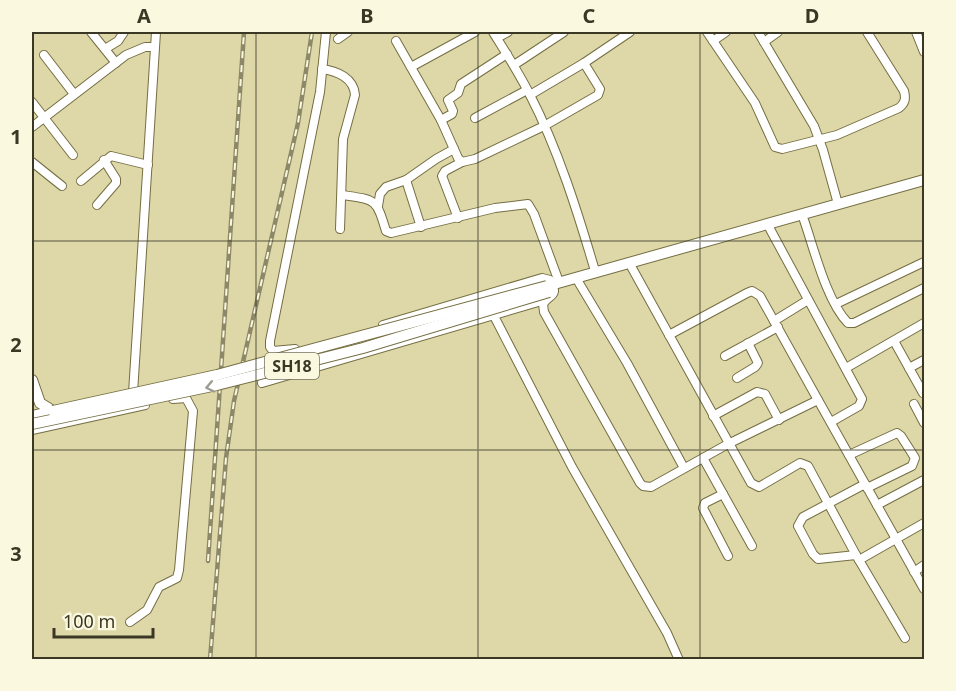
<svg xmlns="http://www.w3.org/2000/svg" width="956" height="691" font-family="'Noto Sans',sans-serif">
	<rect width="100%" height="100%" fill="#ded7a8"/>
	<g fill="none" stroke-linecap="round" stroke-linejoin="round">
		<!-- minor casing -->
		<g stroke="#746e42" stroke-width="10">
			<g id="minor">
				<path d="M 91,32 L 116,63"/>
				<path d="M 493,32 C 506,53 519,73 530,95 C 558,149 578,213 595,271"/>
				<path d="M 707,32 L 755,103 L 775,147 L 782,149 L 837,135 L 899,108 C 905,103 906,99 904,91 L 867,32"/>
				<path d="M 758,32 L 814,126 L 823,150 L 838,204"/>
				<path d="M 916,32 L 924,52"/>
				<path d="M 497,38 L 508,32"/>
				<path d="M 338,39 L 348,32"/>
				<path d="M 396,41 L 441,120 L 458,158 L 462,162 L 475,159 L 544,126 L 598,95 L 600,89 L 584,63"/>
				<path d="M 713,41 L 726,32"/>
				<path d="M 764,42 L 778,32"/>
				<path d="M 105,49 L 118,41 L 124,32"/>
				<path d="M 44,55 L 74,94"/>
				<path d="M 514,65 L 564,32"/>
				<path d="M 411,67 L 475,32"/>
				<path d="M 322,69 C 337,71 354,78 355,95 L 343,139 L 340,229"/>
				<path d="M 530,95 L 584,63 L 630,32"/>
				<path d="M 32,102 L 73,155"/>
				<path d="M 475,118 L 527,90"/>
				<path d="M 441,120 L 452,114 L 453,111 L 448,100 L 458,93 L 461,84 L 507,54"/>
				<path d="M 32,127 L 126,55 L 145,47 L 155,47"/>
				<path d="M 32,162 L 62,186"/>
				<path d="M 406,180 L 421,227"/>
				<path d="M 81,181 L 111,156 L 148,165"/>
				<path d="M 342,195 C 376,200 376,198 386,231 L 391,233 L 495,208 L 528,204 L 534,214 L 559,282"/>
				<path d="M 97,205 L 116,183 L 116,179 L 104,160"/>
				<path d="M 378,206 L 380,194 L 386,187 L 406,180 L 436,159 L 454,149"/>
				<path d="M 458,218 L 442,176 L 445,171 L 462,162"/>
				<path d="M 804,220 C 814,249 827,302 848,323 L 854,323 L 924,288"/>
				<path d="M 770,229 L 862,399 L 859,406 L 831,422"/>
				<path d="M 632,268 L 751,483 L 759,487 L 800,463 L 808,466 L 856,555 L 905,638"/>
				<path d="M 579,283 L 627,363 L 684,468"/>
				<path d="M 836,304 L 924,262"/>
				<path d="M 494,316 L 572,467 L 667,633 L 679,660"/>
				<path d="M 774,321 L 808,300"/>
				<path d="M 383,325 L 542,278 L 550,280 C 560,297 549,294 543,304 L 544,312 L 640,483 L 643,486 L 651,487 L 728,444 L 818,400 L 760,296 L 752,291 L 747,293 L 669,335"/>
				<path d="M 894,341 L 923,393"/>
				<path d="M 295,349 L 273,351 L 270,347 L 270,341 L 320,92 L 326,32"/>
				<path d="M 725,356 L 778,327"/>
				<path d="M 846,368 L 924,323"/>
				<path d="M 909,368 L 924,360"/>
				<path d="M 737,378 L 755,367 L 758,363 L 748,343"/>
				<path d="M 262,383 L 545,300"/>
				<path d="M 133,393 L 156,32"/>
				<path d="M 818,400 L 924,589"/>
				<path d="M 914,404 L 924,423"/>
				<path d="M 713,416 L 757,392 L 765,394 L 779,420"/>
				<path d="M 32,430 L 145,405"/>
				<path d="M 849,455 L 897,433 L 901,436 L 915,458 L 912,466 L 867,488"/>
				<path d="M 703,458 L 752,546"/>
				<path d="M 723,494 L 705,503 L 703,508 L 728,556"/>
				<path d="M 877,505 L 924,480"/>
				<path d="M 856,555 L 818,559 L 813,554 L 798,526 L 803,517 L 865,484"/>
				<path d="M 859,560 L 924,523"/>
				<path d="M 914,572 L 924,565"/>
				<path d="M 130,622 L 147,610 L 159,587 L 177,578 L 179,570 L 193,411 L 186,398 L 173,399"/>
			</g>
		</g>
		<!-- major casing -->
		<g stroke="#746e42" stroke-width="12">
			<g id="major">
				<path d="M 547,286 L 924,180"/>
				<path d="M 32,380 L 40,403 L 53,411"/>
				<path d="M 32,416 L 53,411"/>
			</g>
		</g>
		<!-- minor -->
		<use href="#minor" stroke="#fff" stroke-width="8"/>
		<!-- major -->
		<use href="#major" stroke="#fff" stroke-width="10"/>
		<!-- rail casing -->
		<g stroke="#8d8867" stroke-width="4.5">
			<g id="rail">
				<path d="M 208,561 L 244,32"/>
				<path d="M 210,660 L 226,458 L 234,401 L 298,123 L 312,32"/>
			</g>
		</g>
		<!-- rail -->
		<use href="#rail" stroke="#fbf8e0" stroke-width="2" stroke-dasharray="7" stroke-linecap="butt"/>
		<!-- major-bridge casing -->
		<g stroke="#746e42" stroke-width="12" stroke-linecap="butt">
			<g id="major-bridge">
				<path d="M 53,411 L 217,375 L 547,286"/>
				<path d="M 32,424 L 217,385 L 363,348 L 549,292"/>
			</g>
		</g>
		<!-- major-bridge -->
		<use href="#major-bridge" stroke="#fff" stroke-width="10"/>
	</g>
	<!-- one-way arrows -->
	<defs><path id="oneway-chevron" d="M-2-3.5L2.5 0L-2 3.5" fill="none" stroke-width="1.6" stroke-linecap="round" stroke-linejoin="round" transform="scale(1.5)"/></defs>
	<use stroke="#9c9c92" href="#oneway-chevron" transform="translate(210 387) rotate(168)"/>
	<!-- grid -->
	<path fill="none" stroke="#3a3825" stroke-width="1.5" stroke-opacity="0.55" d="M 256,32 L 256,660M 478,32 L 478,660M 700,32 L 700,660M 32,241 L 924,241M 32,450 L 924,450"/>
	<g text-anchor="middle" stroke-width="6" stroke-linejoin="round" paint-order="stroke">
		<!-- shield labels -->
		<rect fill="#fbf8e0" stroke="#74725d" stroke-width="1.5" x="265" y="353" width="54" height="26" rx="4.5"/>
		<g font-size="16" font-weight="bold" fill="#3a3825">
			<text x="292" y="372">SH18</text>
		</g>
	</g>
	<!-- border -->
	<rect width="956" height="691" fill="none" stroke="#fbf8e0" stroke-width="66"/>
	<!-- scale -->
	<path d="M54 628v9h99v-9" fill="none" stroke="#3a3825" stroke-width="3"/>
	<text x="63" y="628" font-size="18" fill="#3a3825" stroke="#fbf8e0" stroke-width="4.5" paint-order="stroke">100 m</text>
	<rect x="33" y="33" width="890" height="625" fill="none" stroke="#3a3825" stroke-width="2"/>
	<g font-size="20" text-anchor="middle" font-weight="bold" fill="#3a3825">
		<text x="144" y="23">A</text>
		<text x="367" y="23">B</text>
		<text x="589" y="23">C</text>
		<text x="812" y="23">D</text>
		<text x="16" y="144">1</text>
		<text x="16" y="352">2</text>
		<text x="16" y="561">3</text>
	</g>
</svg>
